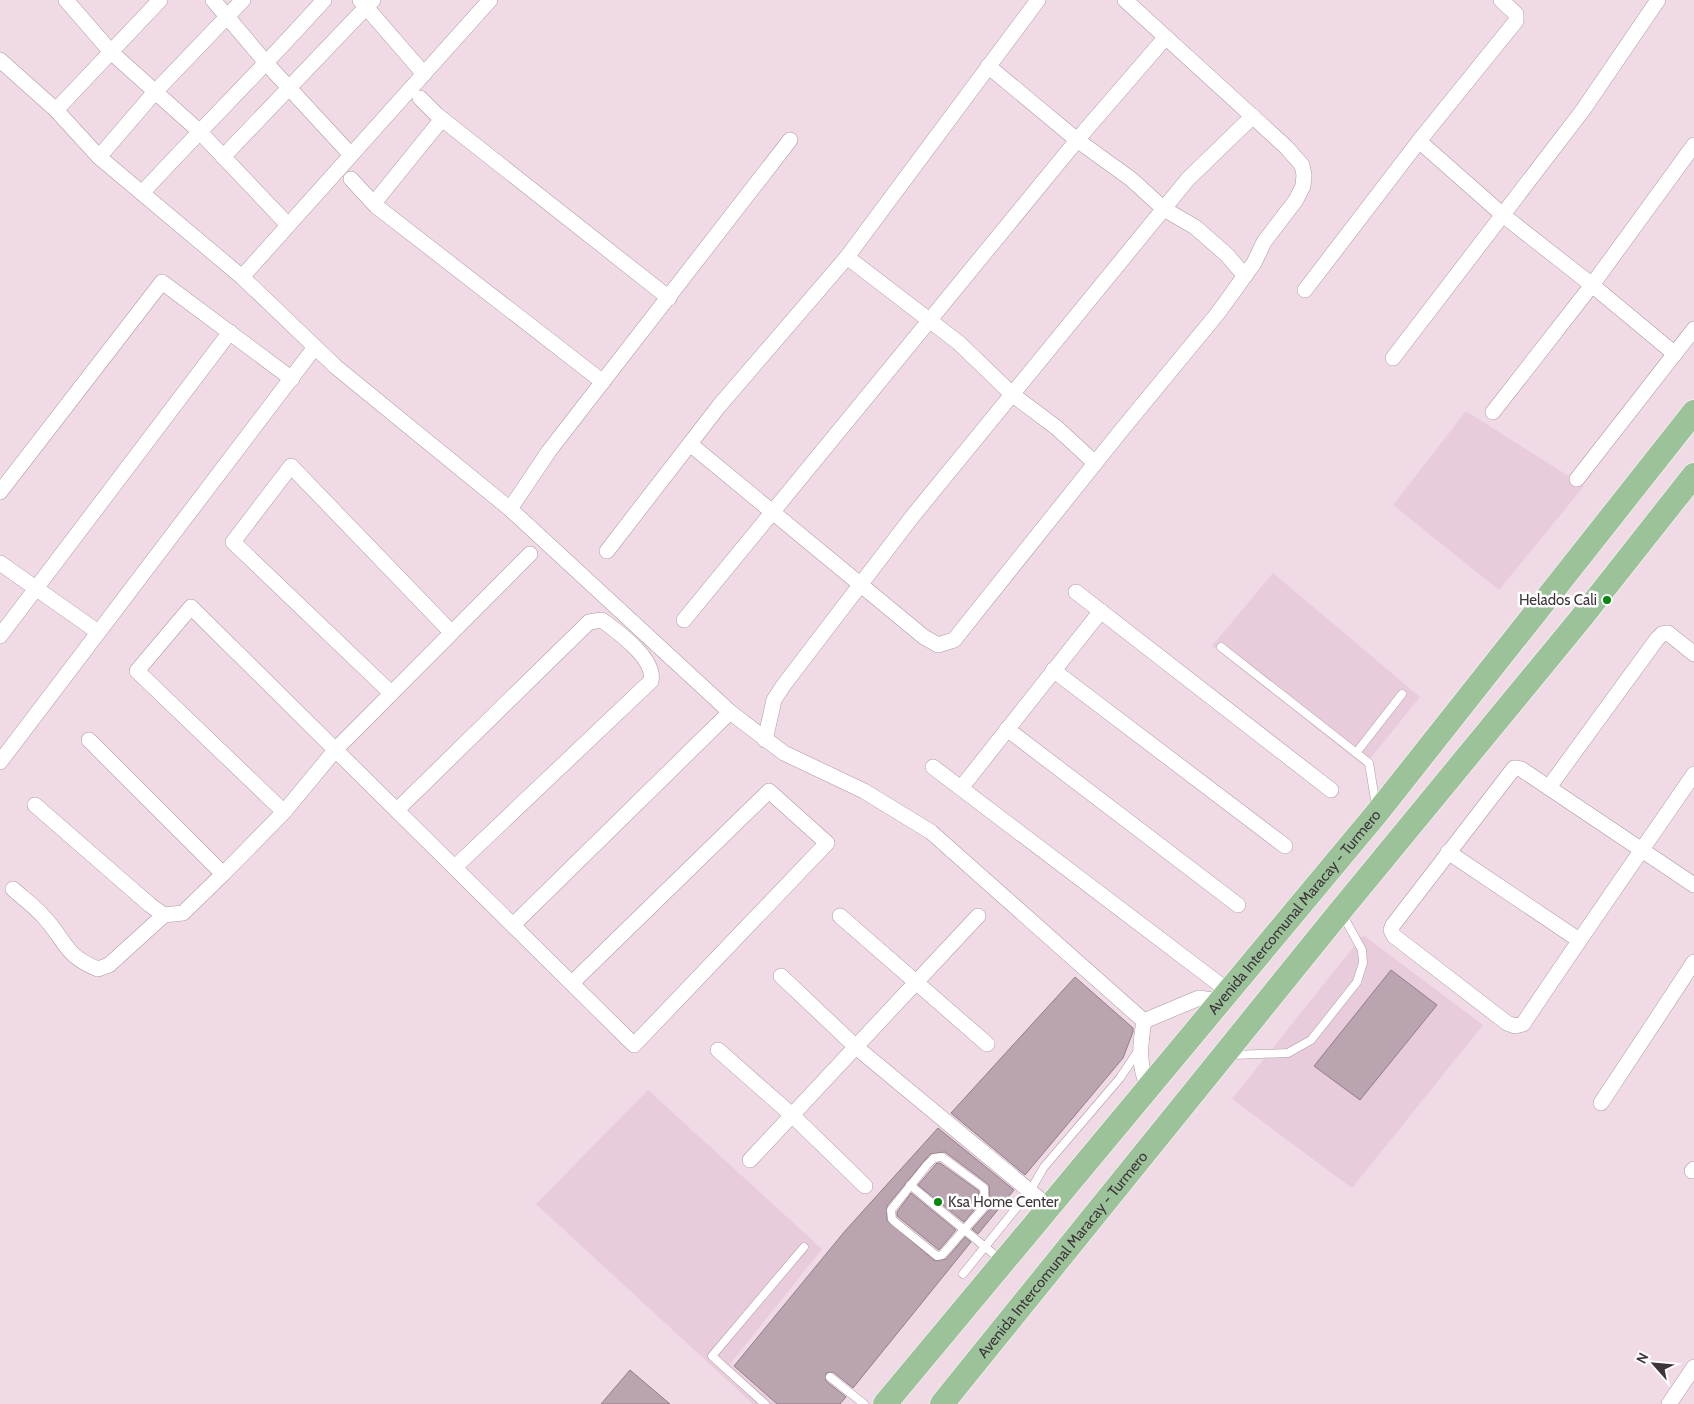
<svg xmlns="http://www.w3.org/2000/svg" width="1694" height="1404" font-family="Cabin,sans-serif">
	<rect width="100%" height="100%" fill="#efdae5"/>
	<!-- built -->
	<g fill="#e9ccdc">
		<path d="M 1466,411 L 1584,486 L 1499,590 L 1393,505 Z"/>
		<path d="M 1273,573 L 1420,697 L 1364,766 L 1212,646 Z"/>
		<path d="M 1363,935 L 1483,1025 L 1352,1188 L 1232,1099 Z"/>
		<path d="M 648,1090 L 822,1249 L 730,1364 L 775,1404 L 753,1404 L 536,1204 Z"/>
	</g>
	<!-- building -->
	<g fill="#b9a4b0" stroke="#927e89">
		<path d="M 1391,970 L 1437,1005 L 1360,1100 L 1314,1066 Z"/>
		<path d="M 1075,977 L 1133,1028 L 1133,1032 L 1123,1058 L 1025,1175 L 951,1113 Z"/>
		<path d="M 938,1128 L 1014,1190 L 978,1234 L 972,1229 L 990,1209 L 989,1185 L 945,1152 L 930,1154 L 887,1206 L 887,1220 L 935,1261 L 946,1259 L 965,1237 L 971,1242 L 853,1388 L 833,1372 L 826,1373 L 826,1381 L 846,1397 L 840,1404 L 777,1404 L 734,1366 L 845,1231 Z"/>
		<path d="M 937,1163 L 940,1163 L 979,1191 L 979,1204 L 964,1222 L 918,1185 Z"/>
		<path d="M 911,1193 L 956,1230 L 939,1250 L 897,1216 L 897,1212 Z"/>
		<path d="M 630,1370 L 670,1404 L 601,1404 Z"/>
	</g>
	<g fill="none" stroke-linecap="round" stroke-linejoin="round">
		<!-- lane casing -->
		<g stroke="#ae9aa5" stroke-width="9">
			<g id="lane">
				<path d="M 1221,647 L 1369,763 L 1376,806"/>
				<path d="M 1356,753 L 1402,694"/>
				<path d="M 1233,1055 L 1288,1053 L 1311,1040 L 1357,982 L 1363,963 L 1362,950 L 1346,921 L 1339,917"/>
				<path d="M 942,1157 L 984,1188 L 985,1206 L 942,1255 L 937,1256 L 895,1222 L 892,1219 L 891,1210 L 927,1165 L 934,1158 Z"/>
				<path d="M 910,1185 L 1001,1260"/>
				<path d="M 963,1274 L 1030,1191 L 1044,1167 L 1120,1078 L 1138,1051"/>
				<path d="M 830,1377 L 864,1404"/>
				<path d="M 765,1404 L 712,1356 L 804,1247"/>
			</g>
		</g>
		<!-- street casing -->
		<g stroke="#ae9aa5" stroke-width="16">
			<g id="street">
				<path d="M 66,0 L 111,52 L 199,131 L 288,225"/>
				<path d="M 213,0 L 267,64 L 351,155"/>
				<path d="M 360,0 L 424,74"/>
				<path d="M 0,60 L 56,110 L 99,157 L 242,277 L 336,367 L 510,509 L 730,712 L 784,753 L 864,791 L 931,832 L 1144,1021"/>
				<path d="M 988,66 L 1077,140 L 1131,179 L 1164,209 L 1195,227 L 1227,255 L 1245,276"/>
				<path d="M 420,98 L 437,115 L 669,298"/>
				<path d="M 56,110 L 160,0"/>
				<path d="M 1419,141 L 1504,216 L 1592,285 L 1675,354"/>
				<path d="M 99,157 L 154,93 L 243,0"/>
				<path d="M 223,157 L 373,0"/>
				<path d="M 351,179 L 376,206 L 603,382"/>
				<path d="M 142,193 C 202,128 265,66 324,0"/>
				<path d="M 374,203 L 442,119"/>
				<path d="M 847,257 L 959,343 L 1013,395 L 1057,428 L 1095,463"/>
				<path d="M 242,277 L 490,0"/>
				<path d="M 1305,290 L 1419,141 L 1516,21 L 1516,14 L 1501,0"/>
				<path d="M 1393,358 L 1583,110 L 1658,0"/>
				<path d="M 1493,412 L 1592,285 L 1694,145"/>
				<path d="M 690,444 L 924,637 L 938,645 L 954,640 L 1120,432 L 1218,313 L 1254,263 L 1264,242 L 1296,200 L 1303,186 L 1304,175 L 1302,165 L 1286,147 L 1125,0"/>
				<path d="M 1577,479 L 1694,329"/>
				<path d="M 0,492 L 162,282 L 292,379"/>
				<path d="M 510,509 L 549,451 L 790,140"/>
				<path d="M 607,551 L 719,406 L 847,257 L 1038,0"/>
				<path d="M 0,563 L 98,632"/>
				<path d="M 1076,592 L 1331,790"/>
				<path d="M 684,620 L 1083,133 L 1165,38"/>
				<path d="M 0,636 L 230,332"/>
				<path d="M 1053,670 L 1285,846"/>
				<path d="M 391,693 L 233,542 L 291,466 L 451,632"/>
				<path d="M 1007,729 L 1238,905"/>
				<path d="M 89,740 L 223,874 L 284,812 L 336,749 L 530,554"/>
				<path d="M 765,740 L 774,700 L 783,686 L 912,517 L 1188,179 L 1253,116"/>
				<path d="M 0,762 L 315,347"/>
				<path d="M 933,767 L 1227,990"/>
				<path d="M 1694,774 C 1637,857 1579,940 1523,1024 L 1515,1026 L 1507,1023 L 1394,936 L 1391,930 L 1393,925 L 1514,768 L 1521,769 L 1694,885"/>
				<path d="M 1549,787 L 1657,639 L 1662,634 L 1668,633 L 1694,654"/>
				<path d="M 961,788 L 1101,611"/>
				<path d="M 35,805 L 150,905 L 164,915 L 183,913 L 223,874"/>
				<path d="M 397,810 L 589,622 L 602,620 C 618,632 656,659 651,681 L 455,867"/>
				<path d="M 284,812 L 137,671 L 191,607 L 634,1045 L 827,843 L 769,791 L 572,983"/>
				<path d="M 1448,852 L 1579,940"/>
				<path d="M 13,889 C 23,898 34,906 43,916 C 66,940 63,955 98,969 L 109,965 L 164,915"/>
				<path d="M 840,916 L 987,1044"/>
				<path d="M 513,925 L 730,712"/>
				<path d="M 781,976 L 856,1047 L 1049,1207"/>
				<path d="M 1144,1021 L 1199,998 L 1218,1001"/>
				<path d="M 1144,1021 C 1140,1045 1138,1065 1148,1087"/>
				<path d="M 718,1050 L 792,1115 L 865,1186"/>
				<path d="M 1601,1103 L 1694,962"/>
				<path d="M 750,1160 L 978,916"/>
				<path d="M 1692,1171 L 1694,1169"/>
				<path d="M 1669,1404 L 1694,1367"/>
			</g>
		</g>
		<!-- primary casing -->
		<g stroke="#fff" stroke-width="25">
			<g id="primary">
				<path id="s1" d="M 885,1404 L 1377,813 L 1694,412"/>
				<path id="s2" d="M 942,1404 L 1337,915 L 1582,617 L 1694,475"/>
			</g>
		</g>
		<!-- lane -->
		<use href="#lane" stroke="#fff" stroke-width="8"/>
		<!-- street -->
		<use href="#street" stroke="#fff" stroke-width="15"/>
		<!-- primary -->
		<use href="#primary" stroke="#9cc29a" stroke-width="24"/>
	</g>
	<!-- markers -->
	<g fill="#06870d" stroke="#fff" stroke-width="2">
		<circle cx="1607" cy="600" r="5"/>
		<circle cx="938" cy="1202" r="5"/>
	</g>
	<g text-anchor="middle" stroke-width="5" stroke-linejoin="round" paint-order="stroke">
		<!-- poi labels -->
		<g font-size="15" fill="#3d353a" stroke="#fff" text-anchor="end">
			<text x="1597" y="605">Helados Cali</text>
			<text x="948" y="1207" text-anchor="start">Ksa Home Center</text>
		</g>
		<!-- street labels -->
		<g font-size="15" fill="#3d353a" stroke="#fff">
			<text dy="5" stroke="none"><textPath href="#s1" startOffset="640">Avenida Intercomunal Maracay - Turmero</textPath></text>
			<text dy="5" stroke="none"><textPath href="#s2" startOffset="192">Avenida Intercomunal Maracay - Turmero</textPath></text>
		</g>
	</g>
	<!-- north arrow -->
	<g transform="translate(1654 1364) rotate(297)" stroke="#ffffff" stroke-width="4" paint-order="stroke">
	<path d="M0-4L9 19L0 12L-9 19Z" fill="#3d353a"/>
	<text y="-8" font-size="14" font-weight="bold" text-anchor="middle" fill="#3d353a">N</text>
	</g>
</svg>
